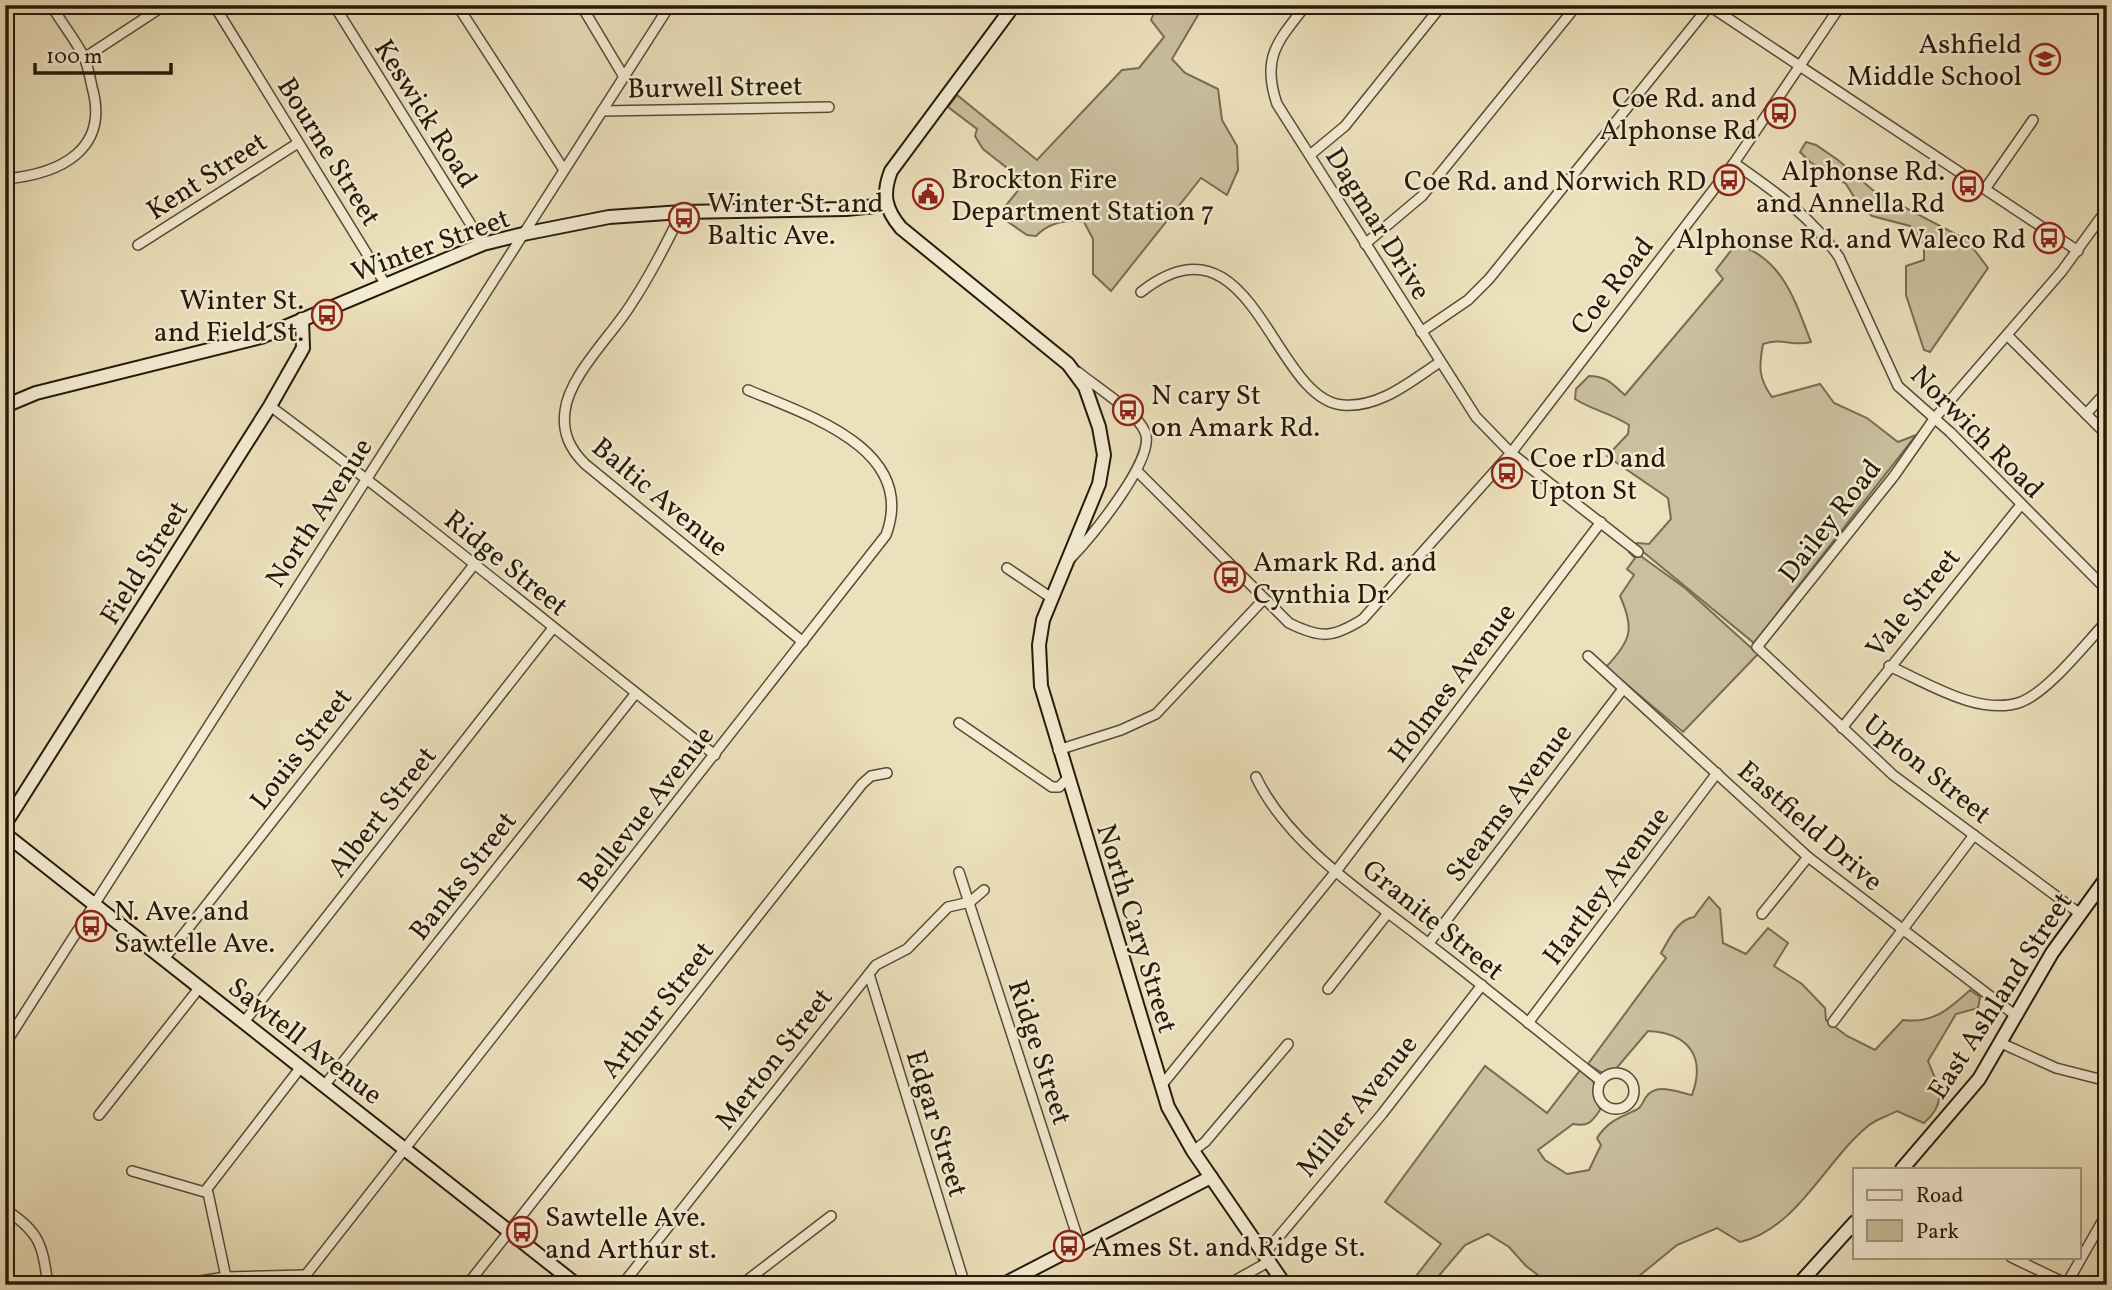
<svg xmlns="http://www.w3.org/2000/svg" width="2112" height="1290" font-family="Vollkorn,serif">
	<rect width="100%" height="100%" fill="#ece1bc"/>
	<filter id="stains"><feTurbulence type="fractalNoise" baseFrequency=".00286" numOctaves="4"/><feColorMatrix values="0 0 0 0 .2 0 0 0 0 .09 0 0 0 0 .02 0 0 0 .5 -.17"/></filter>
	<radialGradient id="worn" r=".72"><stop offset=".6" stop-color="#630" stop-opacity="0"/><stop offset="1" stop-color="#630" stop-opacity=".3"/></radialGradient>
	<!-- green -->
	<g fill="#cabf9e" stroke="#786c54" stroke-width="2">
		<path d="M 1157,5 L 1204,5 L 1172,59 L 1185,73 L 1218,89 L 1222,120 L 1237,146 L 1238,170 L 1227,195 L 1201,178 L 1111,291 L 1093,274 L 1093,239 L 1084,222 C 1065,219 1049,223 1036,236 L 1027,235 L 998,215 L 1025,182 L 983,149 L 975,136 L 977,129 L 948,107 L 957,95 L 1037,160 L 1122,70 L 1139,68 L 1164,37 L 1151,20 Z"/>
		<path d="M 1806,142 L 1816,145 L 1838,160 L 1875,192 L 1967,240 L 1988,268 L 1930,352 L 1924,350 L 1906,295 L 1906,266 L 1924,260 L 1924,245 L 1910,226 L 1872,216 L 1859,205 L 1846,184 L 1810,162 L 1800,152 Z"/>
		<path d="M 1736,244 C 1783,258 1795,301 1811,342 C 1793,347 1781,337 1763,344 C 1759,366 1758,378 1772,397 L 1820,384 L 1834,403 L 1867,418 L 1898,442 L 1916,435 L 1754,643 L 1636,546 L 1637,543 L 1649,544 L 1671,519 L 1668,498 L 1607,456 L 1628,434 L 1629,425 C 1609,412 1594,411 1575,399 L 1576,389 L 1589,376 C 1607,376 1613,385 1625,395 L 1723,279 L 1716,270 Z"/>
		<path d="M 1631,549 L 1685,588 L 1758,654 L 1683,732 L 1606,667 C 1631,641 1635,629 1620,596 L 1634,575 L 1627,569 L 1635,558 L 1629,552 Z"/>
		<path d="M 1709,897 L 1720,909 L 1723,943 L 1746,954 L 1768,928 L 1788,943 L 1774,966 L 1802,984 L 1825,1008 L 1826,1020 L 1847,1036 L 1875,1050 L 1903,1020 C 1933,1024 1949,1009 1970,990 L 1980,997 L 1978,1008 L 1956,1014 L 1928,1061 C 1938,1087 1949,1101 1924,1123 L 1897,1111 C 1888,1116 1876,1119 1868,1126 C 1825,1161 1797,1229 1740,1242 L 1717,1228 L 1677,1245 L 1628,1285 L 1551,1285 L 1526,1266 L 1509,1247 L 1488,1234 L 1465,1245 L 1431,1285 L 1409,1285 L 1441,1244 L 1385,1202 L 1485,1066 L 1547,1113 L 1581,1069 L 1593,1080 L 1600,1110 C 1592,1122 1588,1127 1573,1124 L 1538,1150 L 1545,1160 L 1567,1174 L 1589,1170 L 1601,1145 L 1597,1138 C 1608,1121 1619,1118 1636,1110 C 1642,1107 1642,1103 1646,1097 C 1656,1082 1677,1092 1692,1095 C 1706,1057 1689,1033 1648,1031 L 1615,1070 L 1604,1074 L 1588,1064 L 1666,958 L 1661,953 C 1670,938 1677,920 1694,917 Z"/>
	</g>
	<g fill="none" stroke-linecap="round" stroke-linejoin="round">
		<!-- street casing -->
		<g stroke="#584b36" stroke-width="12">
			<g id="street">
				<path d="M 214,5 L 386,285"/>
				<path d="M 334,5 L 483,244"/>
				<path d="M 457,5 L 564,170"/>
				<path d="M 581,5 L 624,77"/>
				<path d="M 1306,5 C 1278,41 1261,57 1277,104 L 1476,417 L 1511,453 L 1638,552"/>
				<path d="M 1708,5 L 2078,251"/>
				<path d="M 84,58 L 165,5"/>
				<path d="M 602,111 L 829,107"/>
				<path d="M 1310,155 L 1345,126 L 1442,5"/>
				<path d="M 1734,163 C 1774,191 1811,216 1839,257 L 1898,386 L 1950,432 L 2107,590"/>
				<path d="M 5,179 C 60,174 110,150 92,87 C 90,77 88,65 83,55 C 74,38 61,22 51,5"/>
				<path d="M 1985,189 L 2033,120"/>
				<path d="M 682,212 C 666,244 650,276 630,306 C 611,336 569,376 565,411 C 562,433 570,449 585,464 L 803,642"/>
				<path d="M 1365,244 L 1422,196 L 1577,5"/>
				<path d="M 138,245 L 298,143"/>
				<path d="M 1141,292 C 1253,204 1272,400 1343,405 C 1380,408 1411,381 1440,362"/>
				<path d="M 1421,332 L 1468,300 L 1489,279 L 1710,5"/>
				<path d="M 2007,335 L 2107,435"/>
				<path d="M 270,406 C 421,518 566,639 715,755"/>
				<path d="M 2086,414 L 2107,391"/>
				<path d="M 1137,471 L 1289,623 C 1321,639 1333,638 1363,619 L 1511,453 L 1734,163 L 1841,5"/>
				<path d="M 1071,558 C 1090,538 1157,458 1145,432 C 1137,412 1096,387 1078,372"/>
				<path d="M 1007,568 L 1050,597"/>
				<path d="M 1588,656 L 1808,857 L 2015,1015"/>
				<path d="M 1889,666 C 1926,682 1979,717 2021,702 C 2049,691 2085,644 2107,621"/>
				<path d="M 959,723 L 1052,787 L 1059,787 L 1067,779"/>
				<path d="M 1842,728 L 2020,506"/>
				<path d="M 1058,750 L 1121,730 L 1156,714 L 1263,600"/>
				<path d="M 1256,777 C 1289,847 1371,898 1430,945 C 1488,989 1544,1036 1601,1081"/>
				<path d="M 959,872 L 1080,1245"/>
				<path d="M 2094,893 L 2107,904"/>
				<path d="M 2079,913 L 1893,775 L 1757,647 L 1894,476 L 1934,419 L 2062,271 L 2107,209"/>
				<path d="M 1762,914 L 1808,857"/>
				<path d="M 1429,943 L 1623,689"/>
				<path d="M 164,959 L 473,566"/>
				<path d="M 869,974 L 965,1285"/>
				<path d="M 1328,989 L 1388,913"/>
				<path d="M 244,1022 L 553,628"/>
				<path d="M 1833,1022 L 1974,835"/>
				<path d="M 1528,1023 L 1717,773"/>
				<path d="M 2001,1043 L 2056,1068 L 2107,1081"/>
				<path d="M 5,1044 L 670,5"/>
				<circle cx="1616" cy="1091" r="18"/>
				<path d="M 324,1086 L 636,693"/>
				<path d="M 1161,1086 L 1337,870 L 1601,522"/>
				<path d="M 99,1115 L 200,987"/>
				<path d="M 1193,1151 L 1205,1142 L 1288,1044"/>
				<path d="M 132,1171 L 208,1193 L 226,1277"/>
				<path d="M 206,1190 L 301,1067"/>
				<path d="M 5,1209 C 40,1233 42,1243 48,1285"/>
				<path d="M 1265,1253 L 1382,1114 L 1482,985"/>
				<path d="M 2011,1257 L 2067,1284"/>
				<path d="M 174,1285 L 226,1277 L 305,1275"/>
				<path d="M 298,1285 L 886,535 C 918,449 807,415 748,390"/>
				<path d="M 467,1285 L 862,784 L 871,776 L 887,773"/>
				<path d="M 622,1285 L 876,965 L 907,949 L 948,907 L 970,902 L 984,890"/>
				<path d="M 741,1285 L 831,1216"/>
				<path d="M 1227,1285 L 1270,1261"/>
				<path d="M 2066,1285 L 2107,1213"/>
			</g>
		</g>
		<!-- secondary casing -->
		<g stroke="#26190a" stroke-width="16">
			<g id="secondary">
				<path d="M 1014,5 L 891,171 C 882,194 885,209 901,228 L 1068,364 L 1085,387 L 1099,427 L 1104,455 L 1099,484 L 1043,620 L 1039,645 L 1041,686 L 1168,1107 L 1193,1151 L 1285,1285"/>
				<path d="M 5,406 L 36,393 L 261,337 L 483,244 L 523,234 L 609,217 L 682,212 L 846,209 L 886,205"/>
				<path d="M 5,824 L 270,406 L 303,348 L 302,319"/>
				<path d="M 5,834 L 577,1285"/>
				<path d="M 1902,1169 L 1979,1079 L 2052,953 L 2107,877"/>
				<path d="M 1002,1285 L 1211,1177"/>
				<path d="M 1798,1285 L 1855,1222"/>
			</g>
		</g>
		<!-- street -->
		<use href="#street" stroke="#f3ecd3" stroke-width="9"/>
		<!-- secondary -->
		<use href="#secondary" stroke="#f3ecd3" stroke-width="12"/>
	</g>
	<!-- icons -->
	<defs>
		<g id="school-ring" transform="scale(1.575)"><circle r="9.5" fill="#f3ecd3" stroke="#8f2418" stroke-width="1.5"/><path d="M0-5L7-2L0 1L-7-2ZM-4 1L0 2.5L4 1V4Q0 6-4 4Z" fill="#8f2418"/></g>
		<g id="bus-ring" transform="scale(1.575)"><circle r="9.5" fill="#f3ecd3" stroke="#8f2418" stroke-width="1.5"/><path d="M-5-6H5V4H4V6H2V4H-2V6H-4V4H-5ZM-3.5-4V0h7V-4ZM-3.5 1.2v1.5H-2V1.2ZM2 1.2v1.5H3.5V1.2Z" fill="#8f2418"/></g>
		<g id="civic-ring" transform="scale(1.575)"><circle r="9.5" fill="#f3ecd3" stroke="#8f2418" stroke-width="1.5"/><path d="M-.6-6.5H3V-4.5H.6V-3L4-1V1h2V6H-6V1h2V-1L-.6-3ZM-1.2 2.5V6h2.4V2.5Z" fill="#8f2418"/></g>
	</defs>
	<g fill-rule="evenodd">
		<use href="#school-ring" x="2045" y="59"/>
		<use href="#bus-ring" x="1780" y="113"/>
		<use href="#bus-ring" x="1729" y="180"/>
		<use href="#bus-ring" x="1968" y="186"/>
		<use href="#civic-ring" x="928" y="194"/>
		<use href="#bus-ring" x="684" y="218"/>
		<use href="#bus-ring" x="2049" y="238"/>
		<use href="#bus-ring" x="327" y="315"/>
		<use href="#bus-ring" x="1128" y="410"/>
		<use href="#bus-ring" x="1507" y="473"/>
		<use href="#bus-ring" x="1230" y="577"/>
		<use href="#bus-ring" x="91" y="926"/>
		<use href="#bus-ring" x="522" y="1232"/>
		<use href="#bus-ring" x="1069" y="1246"/>
	</g>
	<g text-anchor="middle" stroke-width="5" stroke-linejoin="round" paint-order="stroke">
		<!-- poi labels -->
		<g font-size="28" fill="#26190a" stroke="#f3ecd3" text-anchor="start">
			<text x="2022" y="53" text-anchor="end">Ashfield<tspan x="2022" dy="32">Middle School</tspan></text>
			<text x="1757" y="107" text-anchor="end">Coe Rd. and<tspan x="1757" dy="32">Alphonse Rd</tspan></text>
			<text x="1945" y="180" text-anchor="end">Alphonse Rd.<tspan x="1945" dy="32">and Annella Rd</tspan></text>
			<text x="951" y="188">Brockton Fire<tspan x="951" dy="32">Department Station 7</tspan></text>
			<text x="1706" y="190" text-anchor="end">Coe Rd. and Norwich RD</text>
			<text x="707" y="212">Winter St. and<tspan x="707" dy="32">Baltic Ave.</tspan></text>
			<text x="2026" y="248" text-anchor="end">Alphonse Rd. and Waleco Rd</text>
			<text x="304" y="309" text-anchor="end">Winter St.<tspan x="304" dy="32">and Field St.</tspan></text>
			<text x="1151" y="404">N cary St<tspan x="1151" dy="32">on Amark Rd.</tspan></text>
			<text x="1530" y="467">Coe rD and<tspan x="1530" dy="32">Upton St</tspan></text>
			<text x="1253" y="571">Amark Rd. and<tspan x="1253" dy="32">Cynthia Dr</tspan></text>
			<text x="114" y="920">N. Ave. and<tspan x="114" dy="32">Sawtelle Ave.</tspan></text>
			<text x="545" y="1226">Sawtelle Ave.<tspan x="545" dy="32">and Arthur st.</tspan></text>
			<text x="1092" y="1256">Ames St. and Ridge St.</text>
		</g>
		<!-- street labels -->
		<g font-size="28" fill="#26190a" stroke="#f3ecd3">
			<text transform="translate(715 86) rotate(-1)" y="10">Burwell Street</text>
			<text transform="translate(427 113) rotate(58)" y="10">Keswick Road</text>
			<text transform="translate(330 151) rotate(58)" y="10">Bourne Street</text>
			<text transform="translate(206 175) rotate(-33)" y="10">Kent Street</text>
			<text transform="translate(1379 223) rotate(58)" y="10">Dagmar Drive</text>
			<text transform="translate(430 244) rotate(-20)" y="10">Winter Street</text>
			<text transform="translate(1611 285) rotate(-52)" y="10">Coe Road</text>
			<text transform="translate(1978 431) rotate(45)" y="10">Norwich Road</text>
			<text transform="translate(661 496) rotate(40)" y="10">Baltic Avenue</text>
			<text transform="translate(318 512) rotate(-57)" y="10">North Avenue</text>
			<text transform="translate(1829 520) rotate(-52)" y="10">Dailey Road</text>
			<text transform="translate(143 562) rotate(-58)" y="10">Field Street</text>
			<text transform="translate(507 562) rotate(39)" y="10">Ridge Street</text>
			<text transform="translate(1912 602) rotate(-51)" y="10">Vale Street</text>
			<text transform="translate(1451 682) rotate(-53)" y="10">Holmes Avenue</text>
			<text transform="translate(300 748) rotate(-52)" y="10">Louis Street</text>
			<text transform="translate(1928 768) rotate(39)" y="10">Upton Street</text>
			<text transform="translate(1508 802) rotate(-53)" y="10">Stearns Avenue</text>
			<text transform="translate(645 808) rotate(-52)" y="10">Bellevue Avenue</text>
			<text transform="translate(381 811) rotate(-52)" y="10">Albert Street</text>
			<text transform="translate(1811 825) rotate(41)" y="10">Eastfield Drive</text>
			<text transform="translate(462 875) rotate(-52)" y="10">Banks Street</text>
			<text transform="translate(1605 885) rotate(-53)" y="10">Hartley Avenue</text>
			<text transform="translate(1434 919) rotate(39)" y="10">Granite Street</text>
			<text transform="translate(1138 928) rotate(73)" y="10">North Cary Street</text>
			<text transform="translate(1999 995) rotate(-57)" y="10">East Ashland Street</text>
			<text transform="translate(656 1009) rotate(-52)" y="10">Arthur Street</text>
			<text transform="translate(306 1040) rotate(38)" y="10">Sawtell Avenue</text>
			<text transform="translate(1041 1052) rotate(72)" y="10">Ridge Street</text>
			<text transform="translate(773 1058) rotate(-52)" y="10">Merton Street</text>
			<text transform="translate(1356 1105) rotate(-51)" y="10">Miller Avenue</text>
			<text transform="translate(938 1123) rotate(73)" y="10">Edgar Street</text>
		</g>
	</g>
	<!-- margin -->
	<rect width="2112" height="1290" fill="none" stroke="#ece1bc" stroke-width="28"/>
	<rect x="7" y="7" width="2098" height="1276" fill="none" stroke="#26190a" stroke-width="3.5"/>
	<rect x="14" y="14" width="2084" height="1262" fill="none" stroke="#26190a" stroke-width="2"/>
	<!-- legend -->
	<rect x="1853" y="1168" width="228" height="91" fill="#f3ecd3" stroke="#a19883" stroke-width="2"/>
	<rect x="1867" y="1190" width="35" height="10" fill="#f3ecd3" stroke="#a19883" stroke-width="2"/>
	<text x="1916" y="1202" font-size="21" fill="#26190a">Road</text>
	<rect x="1867" y="1220" width="35" height="21" fill="#cabf9e" stroke="#a19883" stroke-width="2"/>
	<text x="1916" y="1238" font-size="21" fill="#26190a">Park</text>
	<!-- scale -->
	<path d="M35 63v10h136v-10" fill="none" stroke="#26190a" stroke-width="3.5"/>
	<text x="46" y="63" font-size="21" fill="#26190a" stroke="#f3ecd3" stroke-width="5" paint-order="stroke">100 m</text>
	<rect width="100%" height="100%" filter="url(#stains)"/>
	<rect width="100%" height="100%" fill="url(#worn)"/>
</svg>
